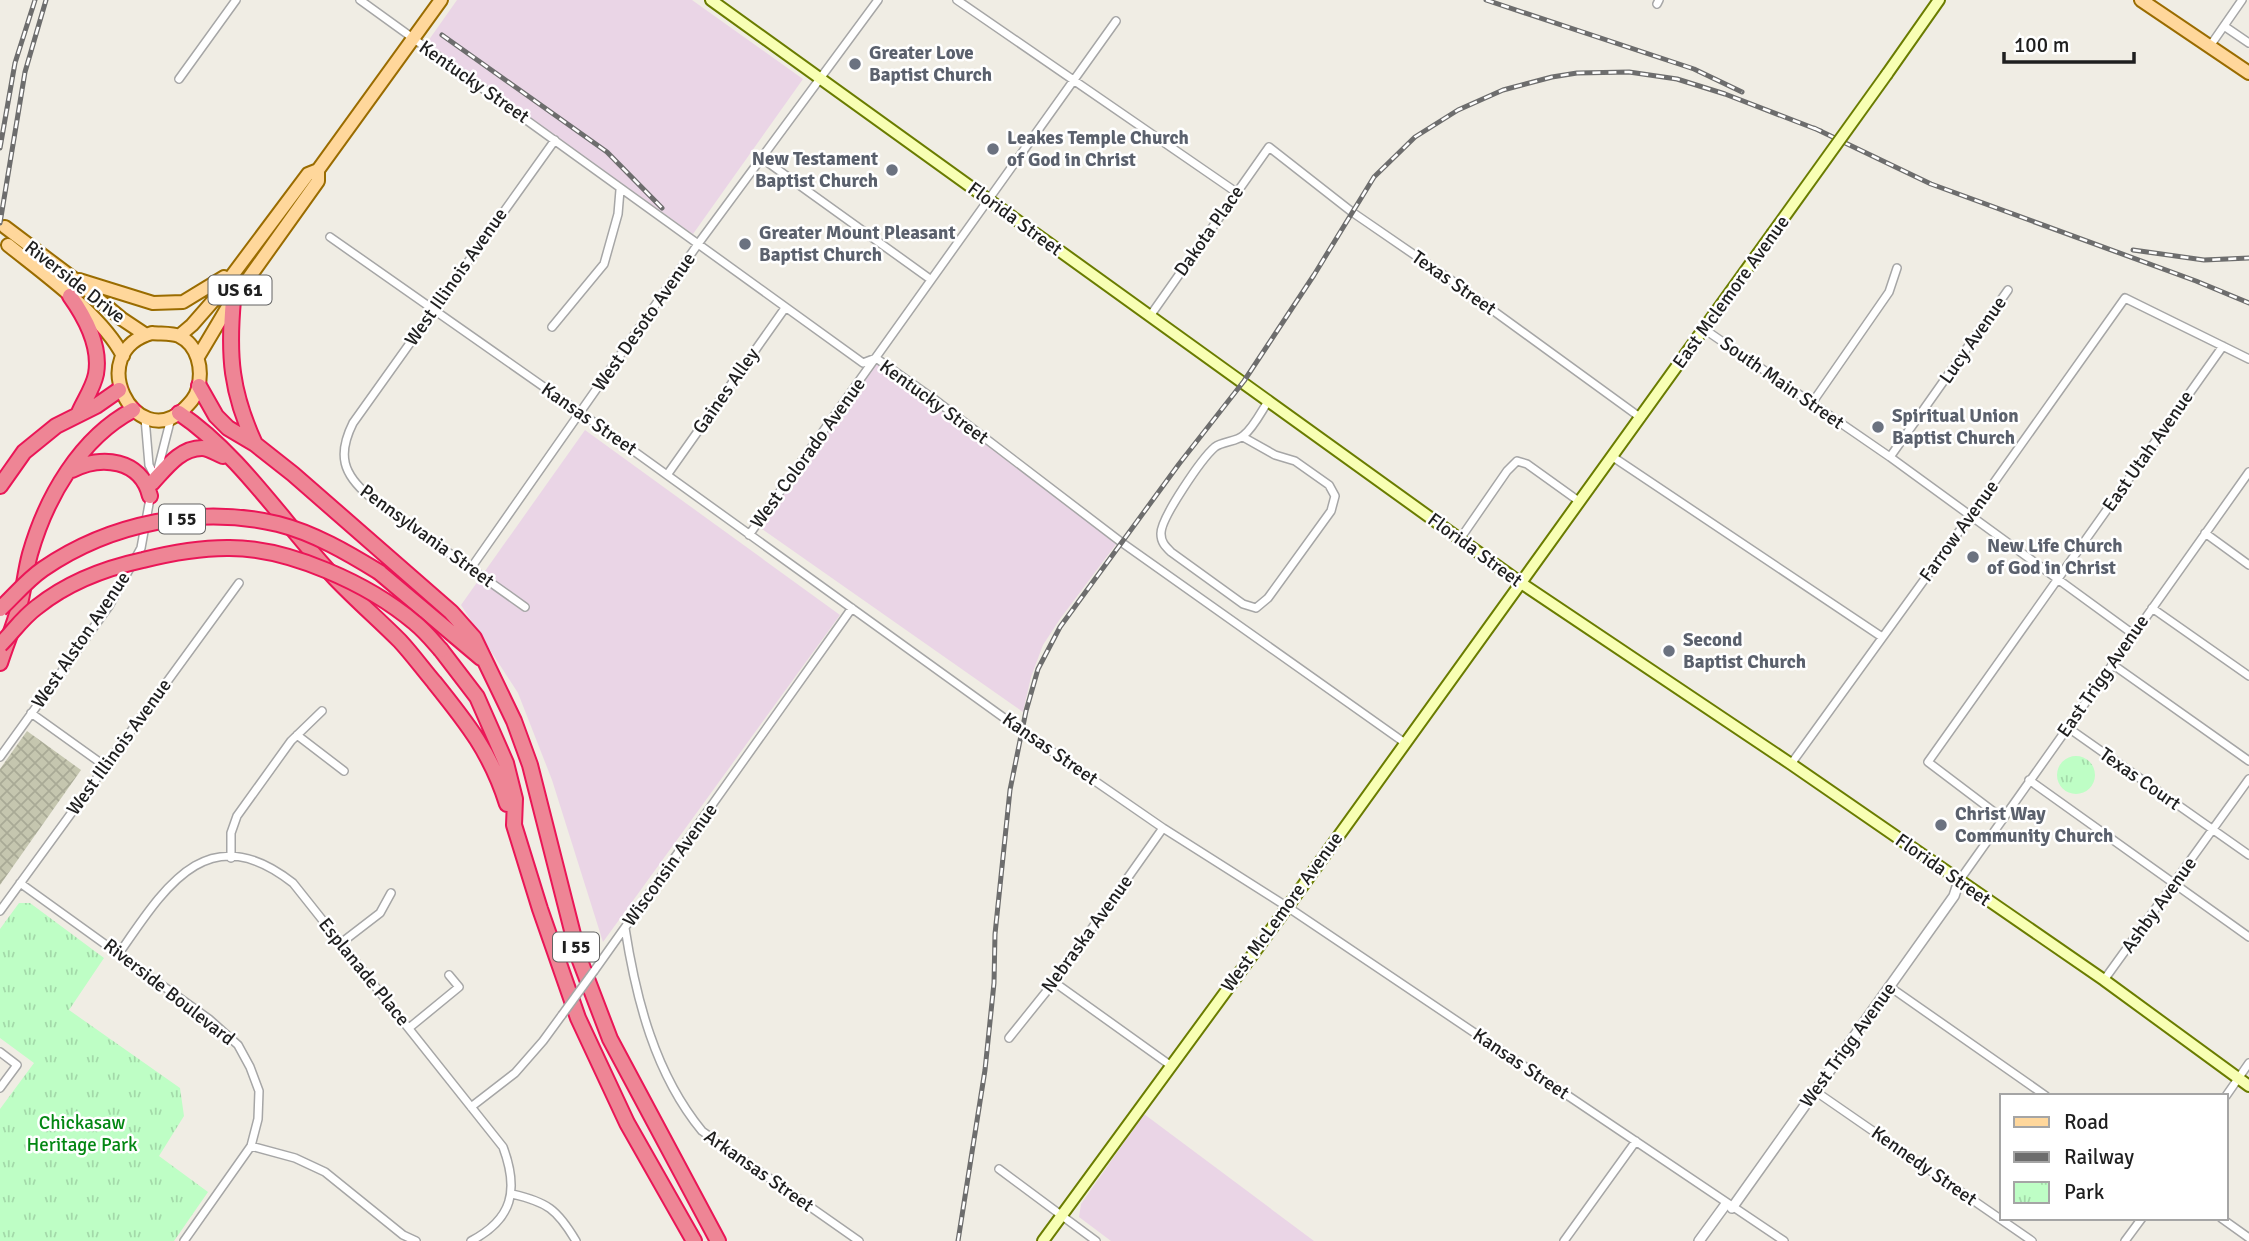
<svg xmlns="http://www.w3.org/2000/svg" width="2249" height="1241" viewBox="0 0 2249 1241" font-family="Signika,sans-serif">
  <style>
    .industrial { fill: #ead5e6 }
    .construction { fill: url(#construction-cross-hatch) }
    .park { fill: url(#park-tufts) }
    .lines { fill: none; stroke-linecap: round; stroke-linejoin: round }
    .minor-casing { stroke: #a6a6a6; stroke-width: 10 }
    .tertiary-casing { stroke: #a6a6a6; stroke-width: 12 }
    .secondary-casing { stroke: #6a7c00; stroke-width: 14 }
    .primary-casing { stroke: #9a6c00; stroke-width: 16 }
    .motorway-casing { stroke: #ea1657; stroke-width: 18 }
    .minor { stroke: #fff; stroke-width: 7 }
    .tertiary { stroke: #fff; stroke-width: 9 }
    .secondary { stroke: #f8ffb4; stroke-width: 10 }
    .primary { stroke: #ffd79b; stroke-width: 12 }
    .motorway { stroke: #ee8595; stroke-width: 14 }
    .rail-casing { stroke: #6d6d6d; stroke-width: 5 }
    .rail { stroke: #fff; stroke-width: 2.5; stroke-dasharray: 8; stroke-linecap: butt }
    .minor-bridge-casing { stroke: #a6a6a6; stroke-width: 10; stroke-linecap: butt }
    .secondary-bridge-casing { stroke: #6a7c00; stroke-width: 14; stroke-linecap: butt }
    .motorway-bridge-casing { stroke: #ea1657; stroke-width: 18; stroke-linecap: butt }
    .minor-bridge { stroke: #fff; stroke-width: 7 }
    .secondary-bridge { stroke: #f8ffb4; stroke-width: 10 }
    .motorway-bridge { stroke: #ee8595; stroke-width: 14 }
    .worship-dot { fill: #6b7280; stroke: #fff; stroke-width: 2.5 }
    .labels { text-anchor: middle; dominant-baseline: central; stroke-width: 5; stroke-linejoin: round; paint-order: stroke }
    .shield { fill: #fff; stroke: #626262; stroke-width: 2 }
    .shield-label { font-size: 18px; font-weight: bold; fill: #1f1f1f }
    .worship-label { font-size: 19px; font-weight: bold; fill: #5b616d; stroke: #fff; text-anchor: start }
    .street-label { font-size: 19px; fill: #1f1f1f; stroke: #fff }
    .park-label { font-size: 19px; fill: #028712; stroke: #fff }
  </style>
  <defs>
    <pattern id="construction-cross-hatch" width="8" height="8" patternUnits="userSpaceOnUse" patternTransform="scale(1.75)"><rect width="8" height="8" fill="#c5c6af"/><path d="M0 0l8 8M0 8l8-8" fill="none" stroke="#a9aa96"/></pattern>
    <pattern id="park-tufts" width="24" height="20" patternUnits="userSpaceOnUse" patternTransform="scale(1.75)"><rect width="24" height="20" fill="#befec5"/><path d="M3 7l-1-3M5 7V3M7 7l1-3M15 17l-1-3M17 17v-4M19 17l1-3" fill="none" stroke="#a3d9a9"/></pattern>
  </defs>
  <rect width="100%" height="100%" fill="#f0ede4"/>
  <path class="industrial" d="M457,0H692L803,79L693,234L426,44Z
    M877,363L1117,543L1060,619L1043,645L1031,677L1023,712L759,527Z
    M585,430L840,615L603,942L552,780L518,693L461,605Z
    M1144,1114L1314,1241H1111L1079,1217L1081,1204Z"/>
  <path class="construction" d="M27,731L81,770L0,885V769Z"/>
  <path class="park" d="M2057 775a19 19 0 1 1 38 0a19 19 0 1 1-38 0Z
    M19,903H30L104,958L69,1010L180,1088L184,1116L159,1156L208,1192L174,1241H0V1109L34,1063L0,1038V929Z"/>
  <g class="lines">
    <defs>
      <path id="minor" d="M360,0L863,363L876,358L934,399L1121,542L1405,743
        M957,0L1236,192
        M1657,4L1659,0
        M2224,26L2249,43
        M2210,46L2242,0
        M179,79L236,0
        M763,159L930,279
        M330,237L581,413L1018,728L1163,828L1286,906L1784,1241
        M1150,316L1269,147L1352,212L1451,280L1641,418
        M552,327L604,264L618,214L620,190
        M1704,329L1890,457L2133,634
        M1812,403L1889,292L1897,268
        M145,418L149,465L154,475
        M1243,437L1275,455L1295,461L1329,485L1335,496L1331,511L1268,598L1256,608L1243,604L1171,552C1165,546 1161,542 1161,534C1160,519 1202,458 1215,447C1223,441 1237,442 1244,435C1254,427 1262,410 1269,400
        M1613,457L1882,637
        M1890,457L2008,290
        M158,469L171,418
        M667,475L785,308
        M2205,533L2249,565
        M749,535L1116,21
        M1460,539L1507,471L1517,461L1527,464L1580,502
        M471,568L698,244L878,0
        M525,607L369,496C343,474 337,455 353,423L555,140
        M2152,608L2249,676
        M2112,664L2249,761
        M31,713L105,766
        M2067,727L2249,855
        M297,735L344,771
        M0,757L109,606L141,548L151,493
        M1791,764L1971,515L2125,298L2249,359
        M2029,780L2249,937
        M2002,818L1928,762L2223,346
        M231,858V833L237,816L291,741L322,711
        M1959,881L2249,472
        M20,883L209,1019L238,1045L250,1067L259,1091L258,1119L251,1146L184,1241
        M0,911L239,583
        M625,928C636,999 655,1074 702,1131L859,1241
        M341,943L380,913L391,893
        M120,952C165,887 208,816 293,883L503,1147C519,1190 513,1219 471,1241
        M594,971L852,608
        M2104,980L2249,779
        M1054,982L1170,1065
        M1890,987L2046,1096
        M409,1028L459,987L449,975
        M1009,1038L1054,982L1163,828
        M0,1052L17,1065L0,1088
        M1815,1091L2032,1241
        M2226,1096L2249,1063
        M471,1107L515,1073L543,1041L562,1015
        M251,1146L295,1158L325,1172L403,1235L416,1241
        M999,1169L1096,1241
        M512,1194C547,1202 557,1209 576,1241
        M2221,1218L2249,1238
        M1564,1241L1636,1141
        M2125,1241L2142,1218"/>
      <path id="tertiary" d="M1732,1208L1954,896L1959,881
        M1699,1241L1726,1204"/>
      <path id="secondary" d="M711,0L1521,583L1791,764L2104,980L2249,1086
        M1887,74L1939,0
        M1043,1241L1281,916L1772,234"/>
      <path id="primary" d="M2141,0L2249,73
        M5,227L74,279L122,319L146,335
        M8,245C44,274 102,315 123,356
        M79,280L153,303L183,302L224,277
        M152,333C160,334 172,333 179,336C198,345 203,369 198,388C196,397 190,403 183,410C135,453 83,352 152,333Z
        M179,336L192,325L213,301L308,174L318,170L441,0
        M198,357L226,310L318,181V170"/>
      <path id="motorway" d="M70,296C85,317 101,346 96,374C93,389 83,402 78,415
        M233,300C228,356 231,392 255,444
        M199,386L216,416L228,428L255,444L293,474L451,612L474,638L514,721L530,765L579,958L610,1039L718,1241
        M179,413C240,454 285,525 335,578C356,600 379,620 400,641C412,654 423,669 434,682C467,723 491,753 507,804
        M72,470C101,455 141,459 150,496
        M152,483C166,468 180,448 202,448C209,448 217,454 223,456
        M0,486L24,452L56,426L96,406L119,390
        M379,572L481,658
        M441,650L477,697L506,763L515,799L514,825L540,909L578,1018L627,1123L694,1241
        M0,663C6,644 14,626 19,607C24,590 25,572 30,554C46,498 80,438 133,410"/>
    </defs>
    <use href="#minor" class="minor-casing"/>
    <use href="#tertiary" class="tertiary-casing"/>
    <use href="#secondary" class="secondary-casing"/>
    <use href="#primary" class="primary-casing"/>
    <use href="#motorway" class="motorway-casing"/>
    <use href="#minor" class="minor"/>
    <use href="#tertiary" class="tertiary"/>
    <use href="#secondary" class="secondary"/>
    <use href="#primary" class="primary"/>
    <use href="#motorway" class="motorway"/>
    <defs>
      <path id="rail" d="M1486,0L1694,69L1742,92
        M442,35L607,152L662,208
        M1814,128L1931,184L2196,281L2249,303
        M0,148L15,63L35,0
        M0,223L25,72L46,0
        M2133,250L2204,260L2249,258
        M958,1241L985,1070L994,983L995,934L1010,790L1026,711L1038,669L1060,627L1179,464L1244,381L1314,275L1374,177L1415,137L1458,110L1503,90L1552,77L1577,73L1629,72L1677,79L1725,94L1821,131"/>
    </defs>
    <use href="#rail" class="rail-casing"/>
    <use href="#rail" class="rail"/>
    <defs>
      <path id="minor-bridge" d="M562,1015L594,971"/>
      <path id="secondary-bridge" d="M1772,234L1887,74"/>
      <path id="motorway-bridge" d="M0,609C14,596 27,580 43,569C110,523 198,505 278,524C314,533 348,553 379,572
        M0,645C12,633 23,617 37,607C67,583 106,568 143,560C171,553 198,548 227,548C288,547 369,584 415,623C425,631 433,641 441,650"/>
    </defs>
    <use href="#minor-bridge" class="minor-bridge-casing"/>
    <use href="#secondary-bridge" class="secondary-bridge-casing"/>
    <use href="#motorway-bridge" class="motorway-bridge-casing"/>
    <use href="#minor-bridge" class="minor-bridge"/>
    <use href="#secondary-bridge" class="secondary-bridge"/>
    <use href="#motorway-bridge" class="motorway-bridge"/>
  </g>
  <g class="worship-dot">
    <circle cx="855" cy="64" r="7"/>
    <circle cx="993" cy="149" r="7"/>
    <circle cx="892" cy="170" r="7"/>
    <circle cx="745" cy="244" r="7"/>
    <circle cx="1878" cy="427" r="7"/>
    <circle cx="1973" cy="557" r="7"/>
    <circle cx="1669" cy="651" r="7"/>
    <circle cx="1941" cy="825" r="7"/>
  </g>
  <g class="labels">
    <g class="shield">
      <rect x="208.5" y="275.5" width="63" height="29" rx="5"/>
      <rect x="159" y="504.5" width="46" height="29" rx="5"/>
      <rect x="553" y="932.5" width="46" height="29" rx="5"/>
    </g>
    <g class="shield-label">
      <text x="240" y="290">US 61</text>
      <text x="182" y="519">I 55</text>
      <text x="576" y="947">I 55</text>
    </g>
    <g class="worship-label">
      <text x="869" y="53">Greater Love<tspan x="869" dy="22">Baptist Church</tspan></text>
      <text x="1007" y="138">Leakes Temple Church<tspan x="1007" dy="22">of God in Christ</tspan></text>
      <text x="878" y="159" text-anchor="end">New Testament<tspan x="878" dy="22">Baptist Church</tspan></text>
      <text x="759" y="233">Greater Mount Pleasant<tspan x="759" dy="22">Baptist Church</tspan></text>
      <text x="1892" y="416">Spiritual Union<tspan x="1892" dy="22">Baptist Church</tspan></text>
      <text x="1987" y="546">New Life Church<tspan x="1987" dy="22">of God in Christ</tspan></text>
      <text x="1683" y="640">Second<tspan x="1683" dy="22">Baptist Church</tspan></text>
      <text x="1955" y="814">Christ Way<tspan x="1955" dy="22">Community Church</tspan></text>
    </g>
    <g class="street-label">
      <text transform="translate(474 82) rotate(35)">Kentucky Street</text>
      <text transform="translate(1015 219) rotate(36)">Florida Street</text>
      <text transform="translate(1209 231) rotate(-55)">Dakota Place</text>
      <text transform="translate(456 277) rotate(-55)">West Illinois Avenue</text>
      <text transform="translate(75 282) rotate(38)">Riverside Drive</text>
      <text transform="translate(1454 283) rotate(35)">Texas Street</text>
      <text transform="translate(1731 292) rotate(-54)">East Mclemore Avenue</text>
      <text transform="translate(644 322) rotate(-55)">West Desoto Avenue</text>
      <text transform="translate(1973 340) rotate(-55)">Lucy Avenue</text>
      <text transform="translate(1782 383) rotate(35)">South Main Street</text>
      <text transform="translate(726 391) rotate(-55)">Gaines Alley</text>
      <text transform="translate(934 402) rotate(36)">Kentucky Street</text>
      <text transform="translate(589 419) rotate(35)">Kansas Street</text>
      <text transform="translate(2148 451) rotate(-55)">East Utah Avenue</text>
      <text transform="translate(808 453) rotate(-54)">West Colorado Avenue</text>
      <text transform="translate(1959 531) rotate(-54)">Farrow Avenue</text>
      <text transform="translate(427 536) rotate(36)">Pennsylvania Street</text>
      <text transform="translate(1475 550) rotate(36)">Florida Street</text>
      <text transform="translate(81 640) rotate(-56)">West Alston Avenue</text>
      <text transform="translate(2103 676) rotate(-55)">East Trigg Avenue</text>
      <text transform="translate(119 747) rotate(-54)">West Illinois Avenue</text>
      <text transform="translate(1050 749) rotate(35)">Kansas Street</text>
      <text transform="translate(2140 779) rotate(35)">Texas Court</text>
      <text transform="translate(670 865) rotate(-54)">Wisconsin Avenue</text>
      <text transform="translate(1943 870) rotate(35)">Florida Street</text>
      <text transform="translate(2159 905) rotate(-54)">Ashby Avenue</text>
      <text transform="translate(1282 912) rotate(-54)">West McLemore Avenue</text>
      <text transform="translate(1087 934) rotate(-54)">Nebraska Avenue</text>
      <text transform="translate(364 972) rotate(51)">Esplanade Place</text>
      <text transform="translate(169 992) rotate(38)">Riverside Boulevard</text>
      <text transform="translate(1848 1045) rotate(-54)">West Trigg Avenue</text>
      <text transform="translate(1521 1064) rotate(34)">Kansas Street</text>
      <text transform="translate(1924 1166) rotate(35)">Kennedy Street</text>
      <text transform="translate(759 1171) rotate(35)">Arkansas Street</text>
    </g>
    <g class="park-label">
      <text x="82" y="1123">Chickasaw<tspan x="82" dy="22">Heritage Park</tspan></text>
    </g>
  </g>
  <rect x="2000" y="1094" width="228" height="126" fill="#ffffff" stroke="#a5a5a5" stroke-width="2"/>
  <rect x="2014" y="1117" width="35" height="10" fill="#ffd79b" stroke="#a5a5a5" stroke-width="2"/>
  <text x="2064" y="1129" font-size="21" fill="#1f1f1f">Road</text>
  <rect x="2014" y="1152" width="35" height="10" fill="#6d6d6d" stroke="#a5a5a5" stroke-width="2"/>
  <text x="2064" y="1164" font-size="21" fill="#1f1f1f">Railway</text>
  <rect x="2014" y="1182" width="35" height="21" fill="url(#park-tufts)" stroke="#a5a5a5" stroke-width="2"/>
  <text x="2064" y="1199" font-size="21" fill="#1f1f1f">Park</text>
  <path d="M2004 52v10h130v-10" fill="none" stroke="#1f1f1f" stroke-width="3.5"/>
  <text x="2014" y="52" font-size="21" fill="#1f1f1f" stroke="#ffffff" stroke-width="5" paint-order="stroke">100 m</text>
</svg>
